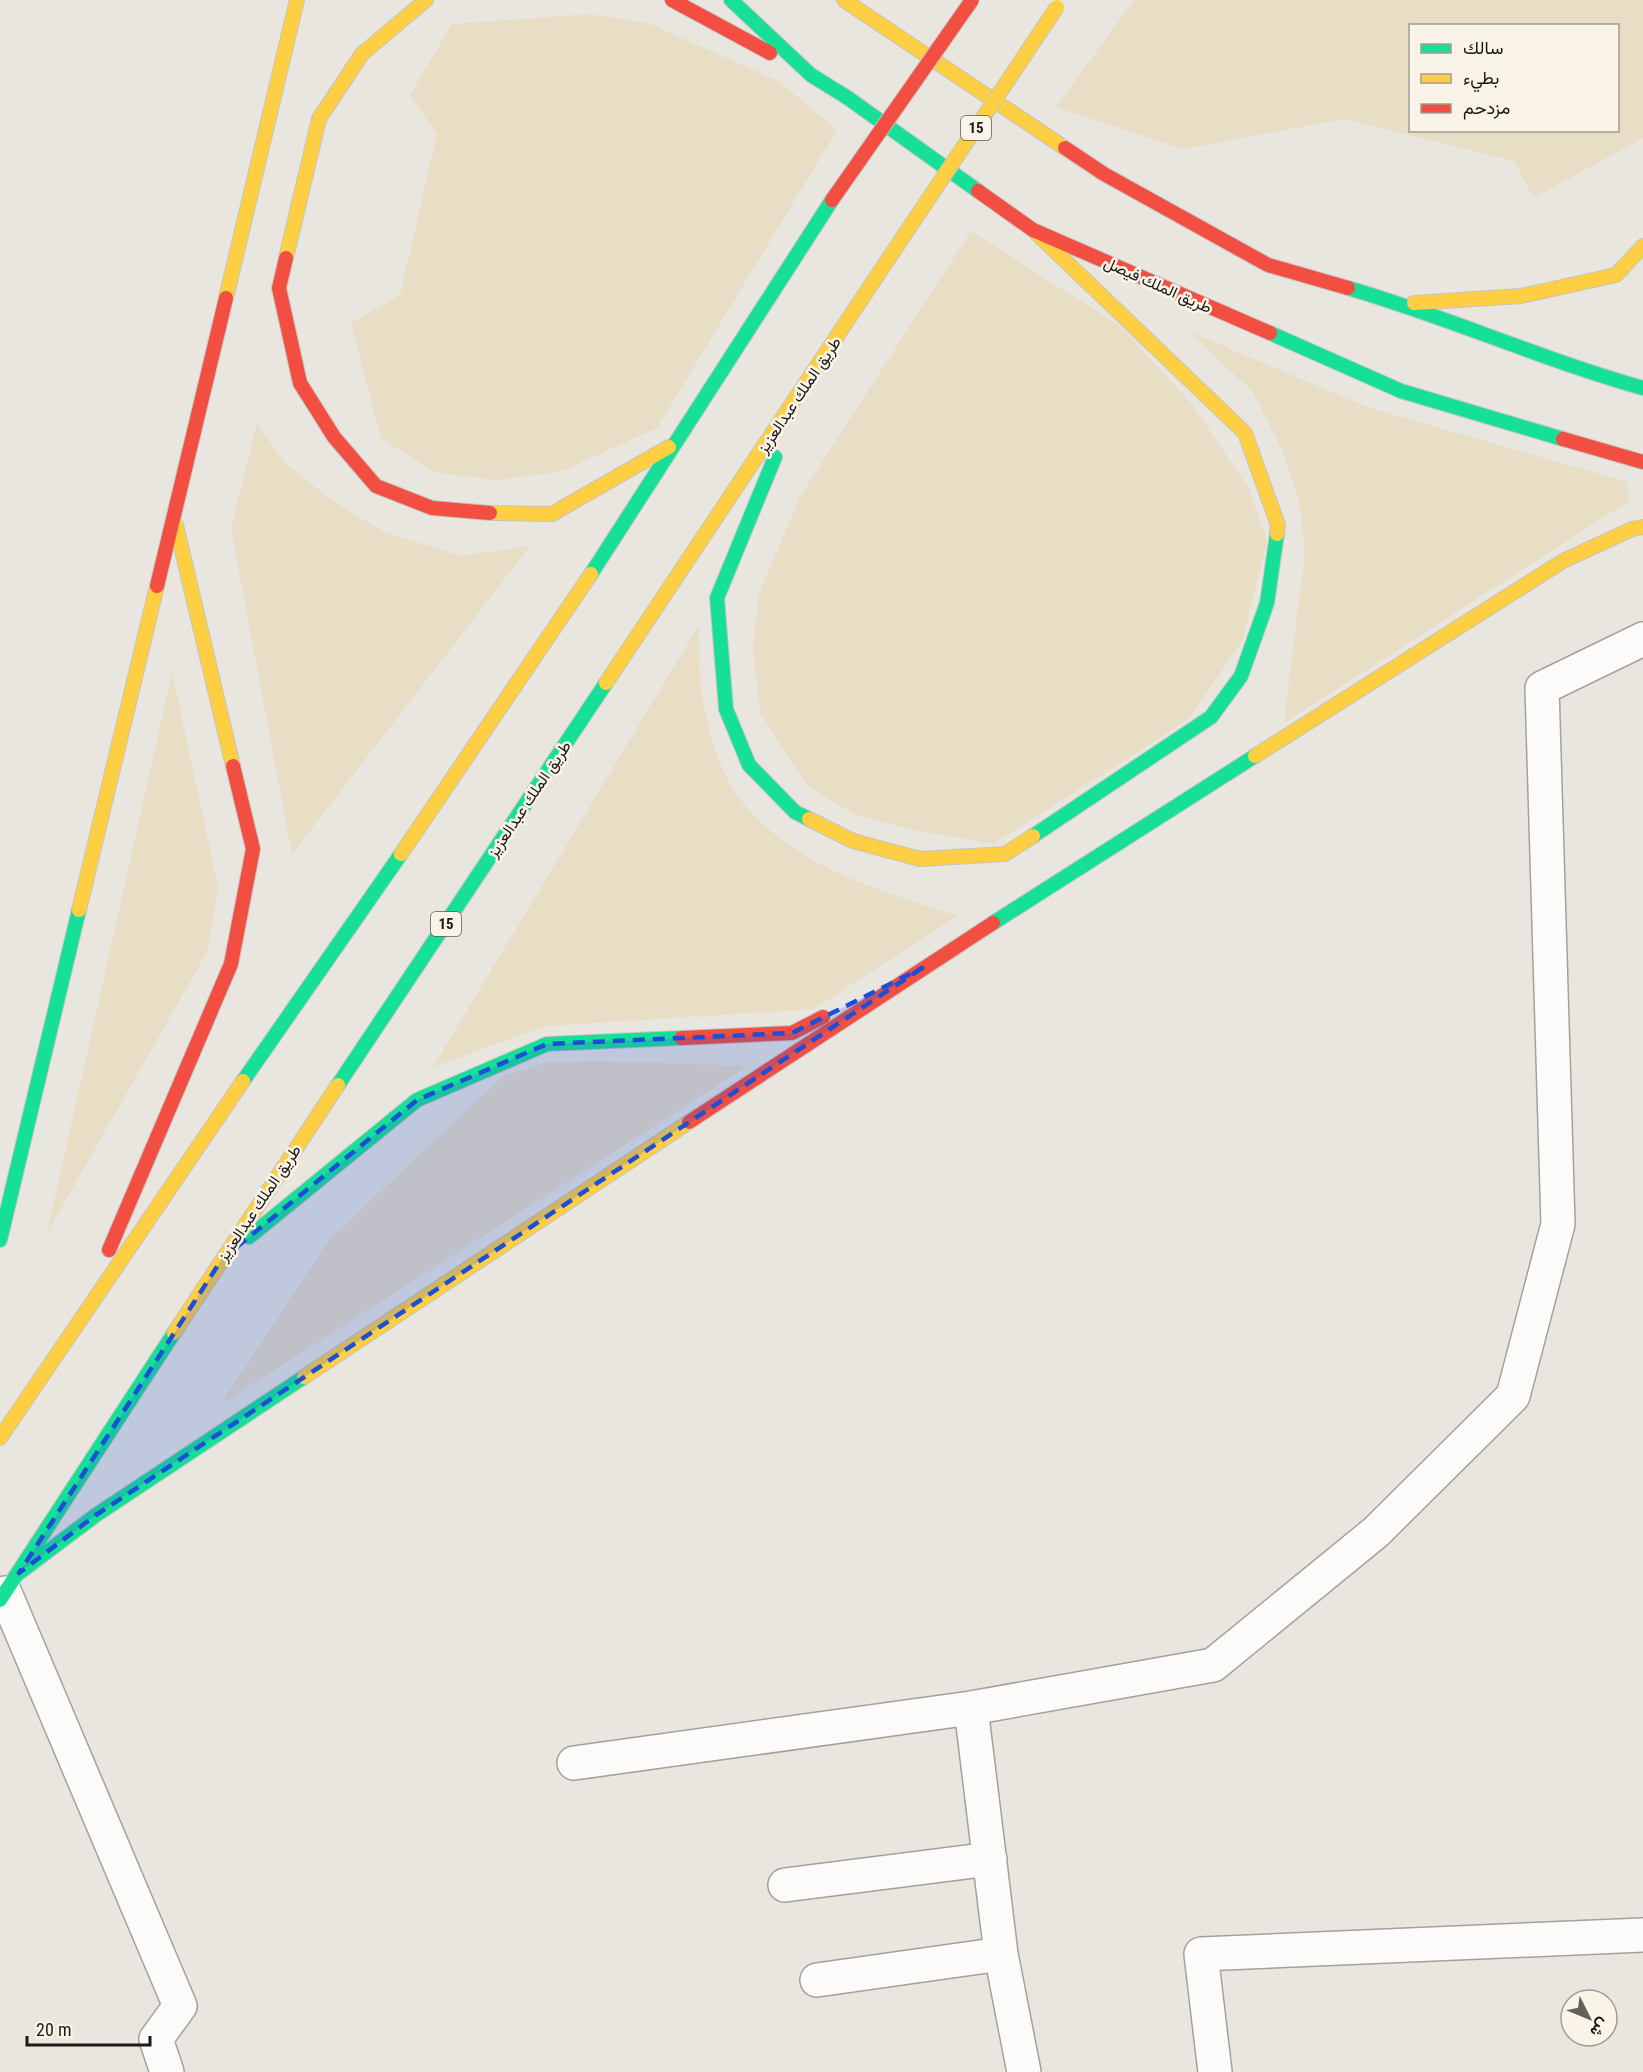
<svg xmlns="http://www.w3.org/2000/svg" width="1643" height="2072" viewBox="0 0 1643 2072" font-family="'Roboto Condensed',Vazirmatn,sans-serif">
  <style>
    .green { fill: #e8ddc5; fill-rule: evenodd }
    .lines { fill: none; stroke-linecap: round; stroke-linejoin: round }
    .street-casing { stroke: #a4a19c; stroke-width: 36 }
    .fast-casing { stroke: #c5c4c1; stroke-width: 16 }
    .slow-casing { stroke: #c5c4c1; stroke-width: 16 }
    .jam-casing { stroke: #c5c4c1; stroke-width: 16 }
    .street { stroke: #fcfbfa; stroke-width: 33 }
    .fast { stroke: #16e098; stroke-width: 14 }
    .slow { stroke: #ffcf43; stroke-width: 14 }
    .jam { stroke: #f24e42; stroke-width: 14 }
    .slow-bridge-casing { stroke: #c5c4c1; stroke-width: 16; stroke-linecap: butt }
    .jam-bridge-casing { stroke: #c5c4c1; stroke-width: 16; stroke-linecap: butt }
    .slow-bridge { stroke: #ffcf43; stroke-width: 14 }
    .jam-bridge { stroke: #f24e42; stroke-width: 14 }
    .marked { fill: #1d4ed8; fill-opacity: 0.2; stroke: #1d4ed8; stroke-width: 4.5; stroke-dasharray: 12 8; stroke-linejoin: round }
    .labels { text-anchor: middle; dominant-baseline: central; stroke-width: 5; stroke-linejoin: round; paint-order: stroke }
    .shield { fill: #faf4e8; stroke: #5e5b54; stroke-width: 1.5 }
    .shield-label { font-size: 15px; font-weight: bold; fill: #1b1915 }
    .street-label { font-size: 16px; fill: #1b1915; stroke: #faf4e8 }
  </style>
  <rect width="100%" height="100%" fill="#e9e6df"/>
  <path class="green" d="M1134,0H1643V138L1533,198L1514,161L1344,119L1183,149L1056,107ZM1410,26H1618V130H1410Z
    M588,14L648,23L778,81L837,130L657,428L562,471L499,480L436,473L381,438L351,323L400,295L437,134L410,95L452,24Z
    M971,231L1121,327L1192,404L1248,487L1267,542L1242,641L1188,720L993,844L904,828L853,814L808,786L760,713L753,647L759,593L801,495Z
    M1188,331L1367,407L1627,482L1629,501L1284,723L1305,551L1299,501L1282,450L1253,392Z
    M257,424L285,463L326,496L382,531L460,556L530,546L292,854L231,528Z
    M699,625C700,651 698,681 704,706C710,737 721,774 740,799C791,866 881,891 957,916L814,1009L546,1026L433,1067Z
    M172,673L218,886L207,952L47,1233Z
    M600,1061L748,1066L220,1405L329,1240L503,1076L548,1062Z"/>
  <g class="lines">
    <defs>
      <path id="street" d="M5,1593L180,2006L156,2039L167,2072
        M971,1708L1001,1954L1024,2072
        M574,1763L971,1708L1213,1665L1376,1532L1513,1396L1558,1224L1542,688L1643,639
        M785,1885L990,1859
        M817,1980L1001,1954
        M1215,2072L1201,1954L1643,1935"/>
      <path id="fast" d="M731,0L811,75L848,98L978,191
        M1348,288C1448,317 1543,360 1643,388
        M1270,333L1401,391L1563,439
        M775,457L717,598L726,709L749,765L795,812L809,819
        M591,574L832,200
        M1033,836L1211,717L1241,676L1267,603L1277,534
        M993,923L1255,756
        M243,1081L401,854
        M338,1085L606,683
        M249,1237L417,1100L547,1044L681,1038
        M0,1240L79,910
        M19,1573L96,1515L304,1377
        M0,1600L174,1333"/>
      <path id="slow" d="M844,0L1065,148
        M1033,230L1245,433L1278,525L1277,534
        M286,258L319,119L362,54L426,0
        M226,298L297,0
        M1414,303L1521,296L1616,275L1643,246
        M490,513L552,514L669,447
        M176,525L233,766
        M606,683L895,249
        M1255,756L1563,561L1632,529L1643,527
        M809,819L853,841L920,859L1005,854L1033,836
        M401,854L591,574
        M79,910L157,586
        M174,1333L338,1085
        M304,1377L689,1122
        M0,1438L243,1081"/>
      <path id="jam" d="M672,0L770,53
        M1065,148L1104,174L1268,265L1348,288
        M978,191L1033,230L1270,333
        M286,258L279,288L300,383L334,437L376,486L432,508L490,513
        M1563,439L1643,462
        M157,586L226,298
        M681,1038L792,1033L823,1017
        M689,1122L993,923
        M109,1250L231,964L253,849L233,766"/>
    </defs>
    <use href="#street" class="street-casing"/>
    <use href="#fast" class="fast-casing"/>
    <use href="#slow" class="slow-casing"/>
    <use href="#jam" class="jam-casing"/>
    <use href="#street" class="street"/>
    <use href="#fast" class="fast"/>
    <use href="#slow" class="slow"/>
    <use href="#jam" class="jam"/>
    <defs>
      <path id="slow-bridge" d="M895,249L1057,7"/>
      <path id="jam-bridge" d="M832,200L972,0"/>
    </defs>
    <use href="#slow-bridge" class="slow-bridge-casing"/>
    <use href="#jam-bridge" class="jam-bridge-casing"/>
    <use href="#slow-bridge" class="slow-bridge"/>
    <use href="#jam-bridge" class="jam-bridge"/>
  </g>
  <path class="marked" d="M922,968L96,1515L19,1573L222,1259L417,1100L547,1044L792,1033Z"/>
  <g class="labels">
    <g class="shield">
      <rect x="961" y="116" width="30" height="24" rx="4.5"/>
      <rect x="431" y="912" width="30" height="24" rx="4.5"/>
    </g>
    <g class="shield-label">
      <text x="976" y="128">15</text>
      <text x="446" y="924">15</text>
    </g>
    <g class="street-label">
      <text transform="translate(1158 285) rotate(24)">طريق الملك فيصل</text>
      <text transform="translate(799 395) rotate(-56)">طريق الملك عبدالعزيز</text>
      <text transform="translate(529 799) rotate(-56)">طريق الملك عبدالعزيز</text>
      <text transform="translate(259 1203) rotate(-56)">طريق الملك عبدالعزيز</text>
    </g>
  </g>
  <rect x="1409" y="24" width="210" height="108" fill="#faf4e8" stroke="#a19c94" stroke-width="1.5"/>
  <rect x="1421" y="44" width="30" height="9" fill="#16e098" stroke="#a19c94" stroke-width="1.5"/>
  <text x="1463" y="54" font-size="18" fill="#1b1915">سالك</text>
  <rect x="1421" y="74" width="30" height="9" fill="#ffcf43" stroke="#a19c94" stroke-width="1.5"/>
  <text x="1463" y="84" font-size="18" fill="#1b1915">بطيء</text>
  <rect x="1421" y="104" width="30" height="9" fill="#f24e42" stroke="#a19c94" stroke-width="1.5"/>
  <text x="1463" y="114" font-size="18" fill="#1b1915">مزدحم</text>
  <g transform="translate(1589 2018) rotate(133)"><circle r="28" fill="#faf4e8" stroke="#a19c94" stroke-width="1.5"/>
  <path d="M0-4.5L10 22L0 15L-10 22Z" fill="#63615c"/>
  <text y="-9" font-size="16" font-weight="bold" text-anchor="middle" fill="#1b1915">ش</text>
  </g>
  <path d="M27 2036v9h123v-9" fill="none" stroke="#1b1915" stroke-width="3"/>
  <text x="36" y="2036" font-size="18" fill="#1b1915" stroke="#faf4e8" stroke-width="4.5" paint-order="stroke">20 m</text>
</svg>
